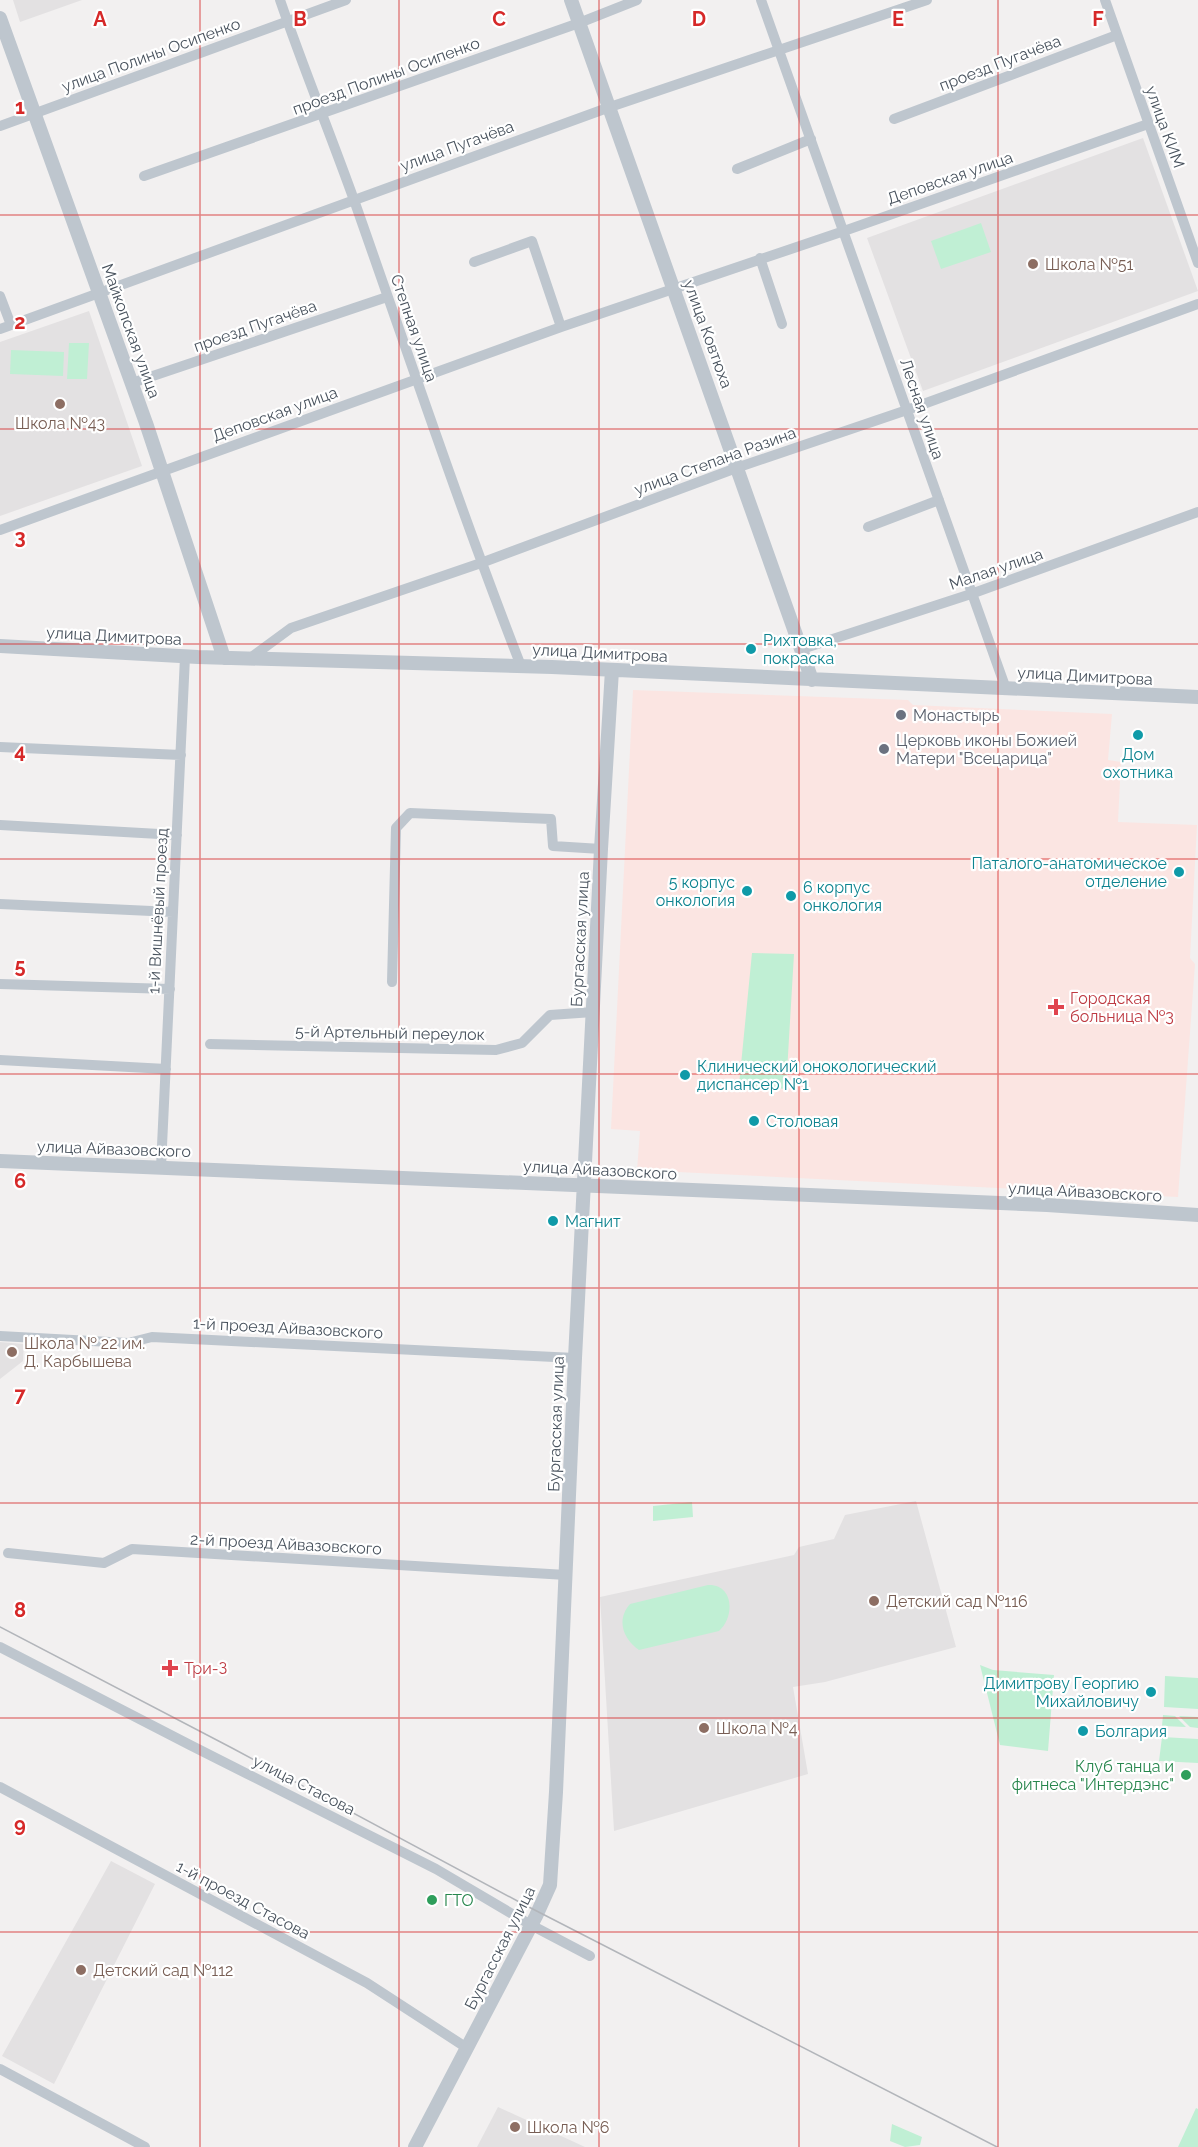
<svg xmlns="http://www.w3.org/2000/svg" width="1198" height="2147" viewBox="0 0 1198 2147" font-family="Raleway,sans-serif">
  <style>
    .education { fill: #e3e1e2 }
    .medical { fill: #fbe5e2 }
    .green { fill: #c0efd4 }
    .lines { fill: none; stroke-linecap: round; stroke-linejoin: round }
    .minor { stroke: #bec6ce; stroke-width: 10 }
    .tertiary { stroke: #bec6ce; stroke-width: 14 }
    .tram { stroke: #b2b5ba; stroke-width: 1.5 }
    .grid { fill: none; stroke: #d62828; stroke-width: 1.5; stroke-opacity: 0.55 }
    .education-dot { fill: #8d6e63; stroke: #fff; stroke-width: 2 }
    .culture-dot { fill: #0f9aa8; stroke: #fff; stroke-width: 2 }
    .worship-dot { fill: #6b7280; stroke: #fff; stroke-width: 2 }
    .health-dot { fill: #e0444e; stroke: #fff; stroke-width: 2 }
    .leisure-dot { fill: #2e9e5b; stroke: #fff; stroke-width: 2 }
    .labels { text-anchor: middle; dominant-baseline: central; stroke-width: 4.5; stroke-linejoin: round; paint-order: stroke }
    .street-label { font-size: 16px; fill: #48525d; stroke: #fff }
    .education-label { font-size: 16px; fill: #785e54; stroke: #fff; text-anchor: start }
    .culture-label { font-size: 16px; fill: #0d838f; stroke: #fff; text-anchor: start }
    .worship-label { font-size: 16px; fill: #5b616d; stroke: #fff; text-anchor: start }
    .health-label { font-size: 16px; fill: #be3a42; stroke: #fff; text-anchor: start }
    .leisure-label { font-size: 16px; fill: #27864d; stroke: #fff; text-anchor: end }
    .grid-label { font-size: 20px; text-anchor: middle; font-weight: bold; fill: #d62828; stroke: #fff; stroke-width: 4.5; stroke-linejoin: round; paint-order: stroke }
  </style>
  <rect width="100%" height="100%" fill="#f2f0f0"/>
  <path class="education" d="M13,0H82L20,22Z
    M1143,138L1198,291L923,391L867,238Z
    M89,311L142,466L0,516V342Z
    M0,1342L24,1344L23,1361L0,1379Z
    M916,1501L956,1647L825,1682L793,1687L808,1774L614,1831L600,1597L794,1555L799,1547L834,1539L845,1515Z
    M111,1861L155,1884L54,2084L2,2056Z
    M498,2107L585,2147H477Z"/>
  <path class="medical" d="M633,690L908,700L913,705L1112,714L1108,760L1121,762L1118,822L1197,825L1190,958L1195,964L1178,1197L637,1170L640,1131L611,1129Z"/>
  <path class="green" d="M981,223L991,252L941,269L931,241Z
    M69,343H89L87,379H67Z
    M11,350L64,352L63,376L10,374Z
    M752,953L794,954L786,1089L739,1085Z
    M692,1502L693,1517L653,1521V1506Z
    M708,1585C734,1584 735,1617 719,1631L639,1650C623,1639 616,1620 630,1604Z
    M980,1665L993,1670L1054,1675L1048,1751L1000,1745Z
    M1165,1676L1198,1678V1709L1164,1707Z
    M1163,1715L1175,1716L1186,1727L1162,1726Z
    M1179,1716L1198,1717V1728L1190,1727Z
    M1162,1737L1198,1739V1763L1159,1761Z
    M1196,2108L1198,2109V2147H1178Z
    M892,2124L922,2137L920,2145L905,2147L890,2141Z"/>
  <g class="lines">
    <path class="minor" d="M280,0C303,67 330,133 354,200C409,356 461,512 521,666
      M761,0L1006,689
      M1105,0L1198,263
      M894,119L1117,35
      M0,126L346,0
      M737,169L811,139
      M144,176L579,23L637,0
      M760,258L782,324
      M474,262L532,241L561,327
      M0,296L11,325
      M0,329L610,107L927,0
      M132,383L387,297
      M868,527L939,500
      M0,530L561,327L844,231L1148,124
      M802,649L971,594L1198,512
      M249,659L291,628L481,563L739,467L907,410L1198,304
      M0,747L181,755
      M0,825L177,835
      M0,904L173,912
      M392,982L396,828L410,813L551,819L553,846L601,849
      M0,984L170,989
      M210,1044L496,1050L522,1043L550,1015L593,1012
      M0,1060L166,1069
      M161,1167L185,657
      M0,1336L128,1343L152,1337L575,1358
      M8,1553L104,1563L132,1549L566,1575
      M0,1647L190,1745L436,1869L531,1925L590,1956
      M0,1787L367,1983L467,2048
      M0,2069L145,2147"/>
    <path class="tertiary" d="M571,0L812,680
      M0,18L146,423L224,658
      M0,646L198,657L552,667L1198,697
      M0,1161L1047,1205L1198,1215
      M415,2147L536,1916L550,1885L556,1792L575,1358L601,849L612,670"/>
    <path class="tram" d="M0,1627L232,1748L523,1904L997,2147"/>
  </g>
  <path class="grid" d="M200,0V2147M399,0V2147M599,0V2147M799,0V2147M998,0V2147M0,215H1198M0,429H1198M0,644H1198M0,859H1198M0,1074H1198M0,1288H1198M0,1503H1198M0,1718H1198M0,1932H1198"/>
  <g class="education-dot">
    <circle cx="1033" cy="264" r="6"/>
    <circle cx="60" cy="404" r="6"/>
    <circle cx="12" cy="1352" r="6"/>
    <circle cx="874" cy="1601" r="6"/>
    <circle cx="704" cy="1728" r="6"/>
    <circle cx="81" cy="1970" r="6"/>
    <circle cx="515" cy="2127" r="6"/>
  </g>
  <g class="culture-dot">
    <circle cx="751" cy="649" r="6"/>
    <circle cx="1138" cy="735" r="6"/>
    <circle cx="1179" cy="872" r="6"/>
    <circle cx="747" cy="891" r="6"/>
    <circle cx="791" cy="896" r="6"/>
    <circle cx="685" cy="1075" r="6"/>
    <circle cx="754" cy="1121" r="6"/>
    <circle cx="553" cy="1221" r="6"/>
    <circle cx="1151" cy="1692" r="6"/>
    <circle cx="1083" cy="1731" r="6"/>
  </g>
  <g class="worship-dot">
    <circle cx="901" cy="715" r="6"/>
    <circle cx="884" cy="749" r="6"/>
  </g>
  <g class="health-dot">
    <path d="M1053 998h6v6h6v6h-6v6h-6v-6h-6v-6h6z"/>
    <path d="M167 1659h6v6h6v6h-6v6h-6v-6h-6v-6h6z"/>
  </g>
  <g class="leisure-dot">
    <circle cx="1186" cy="1775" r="6"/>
    <circle cx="432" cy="1900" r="6"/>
  </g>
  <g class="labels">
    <g class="street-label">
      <text transform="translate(151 55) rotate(-20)">улица Полины Осипенко</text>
      <text transform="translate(1000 63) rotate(-21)">проезд Пугачёва</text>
      <text transform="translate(386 76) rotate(-20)">проезд Полины Осипенко</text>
      <text transform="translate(1165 127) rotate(70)">улица КИМ</text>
      <text transform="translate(457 146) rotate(-20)">улица Пугачёва</text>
      <text transform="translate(950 178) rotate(-19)">Деповская улица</text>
      <text transform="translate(255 326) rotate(-19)">проезд Пугачёва</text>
      <text transform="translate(414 328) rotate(71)">Степная улица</text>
      <text transform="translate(131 331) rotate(70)">Майкопская улица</text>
      <text transform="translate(708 334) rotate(70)">улица Ковтюха</text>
      <text transform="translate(922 409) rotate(71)">Лесная улица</text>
      <text transform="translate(275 414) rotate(-20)">Деповская улица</text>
      <text transform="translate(715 461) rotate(-20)">улица Степана Разина</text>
      <text transform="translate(996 569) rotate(-19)">Малая улица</text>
      <text transform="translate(114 636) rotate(3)">улица Димитрова</text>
      <text transform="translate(600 653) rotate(3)">улица Димитрова</text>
      <text transform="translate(1085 676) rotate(3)">улица Димитрова</text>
      <text transform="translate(158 911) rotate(-87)">1-й Вишнёвый проезд</text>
      <text transform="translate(580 939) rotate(-87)">Бургасская улица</text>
      <text transform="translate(390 1033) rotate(1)">5-й Артельный переулок</text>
      <text transform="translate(114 1149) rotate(2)">улица Айвазовского</text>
      <text transform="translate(600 1170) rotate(3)">улица Айвазовского</text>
      <text transform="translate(1085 1192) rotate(3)">улица Айвазовского</text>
      <text transform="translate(288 1328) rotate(3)">1-й проезд Айвазовского</text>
      <text transform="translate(556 1424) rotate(-88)">Бургасская улица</text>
      <text transform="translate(286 1544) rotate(3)">2-й проезд Айвазовского</text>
      <text transform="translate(304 1785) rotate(27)">улица Стасова</text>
      <text transform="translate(243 1900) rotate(28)">1-й проезд Стасова</text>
      <text transform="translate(500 1948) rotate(-63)">Бургасская улица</text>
    </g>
    <g class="education-label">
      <text x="1045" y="264">Школа №51</text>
      <text x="60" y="423" text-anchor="middle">Школа №43</text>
      <text x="24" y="1343">Школа № 22 им.<tspan x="24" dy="18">Д. Карбышева</tspan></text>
      <text x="886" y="1601">Детский сад №116</text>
      <text x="716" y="1728">Школа №4</text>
      <text x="93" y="1970">Детский сад №112</text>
      <text x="527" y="2127">Школа №6</text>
    </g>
    <g class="culture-label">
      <text x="763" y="640">Рихтовка,<tspan x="763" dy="18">покраска</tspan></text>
      <text x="1138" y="754" text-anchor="middle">Дом<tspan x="1138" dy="18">охотника</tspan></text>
      <text x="1167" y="863" text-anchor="end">Паталого-анатомическое<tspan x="1167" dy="18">отделение</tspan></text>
      <text x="735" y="882" text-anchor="end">5 корпус<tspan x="735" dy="18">онкология</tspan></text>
      <text x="803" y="887">6 корпус<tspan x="803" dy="18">онкология</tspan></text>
      <text x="697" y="1066">Клинический онокологический<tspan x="697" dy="18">диспансер №1</tspan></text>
      <text x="766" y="1121">Столовая</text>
      <text x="565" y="1221">Магнит</text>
      <text x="1139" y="1683" text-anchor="end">Димитрову Георгию<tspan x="1139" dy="18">Михайловичу</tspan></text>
      <text x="1095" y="1731">Болгария</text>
    </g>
    <g class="worship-label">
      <text x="913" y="715">Монастырь</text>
      <text x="896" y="740">Церковь иконы Божией<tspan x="896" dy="18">Матери "Всецарица"</tspan></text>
    </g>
    <g class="health-label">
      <text x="1070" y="998">Городская<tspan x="1070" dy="18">больница №3</tspan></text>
      <text x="184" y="1668">Три-З</text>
    </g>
    <g class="leisure-label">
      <text x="1174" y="1766">Клуб танца и<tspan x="1174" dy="18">фитнеса "Интердэнс"</tspan></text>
      <text x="444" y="1900" text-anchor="start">ГТО</text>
    </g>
  </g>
  <g class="grid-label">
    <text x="100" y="26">A</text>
    <text x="300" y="26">B</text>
    <text x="499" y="26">C</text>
    <text x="699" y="26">D</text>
    <text x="898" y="26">E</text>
    <text x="1098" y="26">F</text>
    <text x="20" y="114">1</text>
    <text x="20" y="329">2</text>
    <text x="20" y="544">3</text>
    <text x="20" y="758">4</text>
    <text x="20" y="973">5</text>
    <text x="20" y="1188">6</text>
    <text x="20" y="1402">7</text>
    <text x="20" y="1617">8</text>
    <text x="20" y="1832">9</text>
  </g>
</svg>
